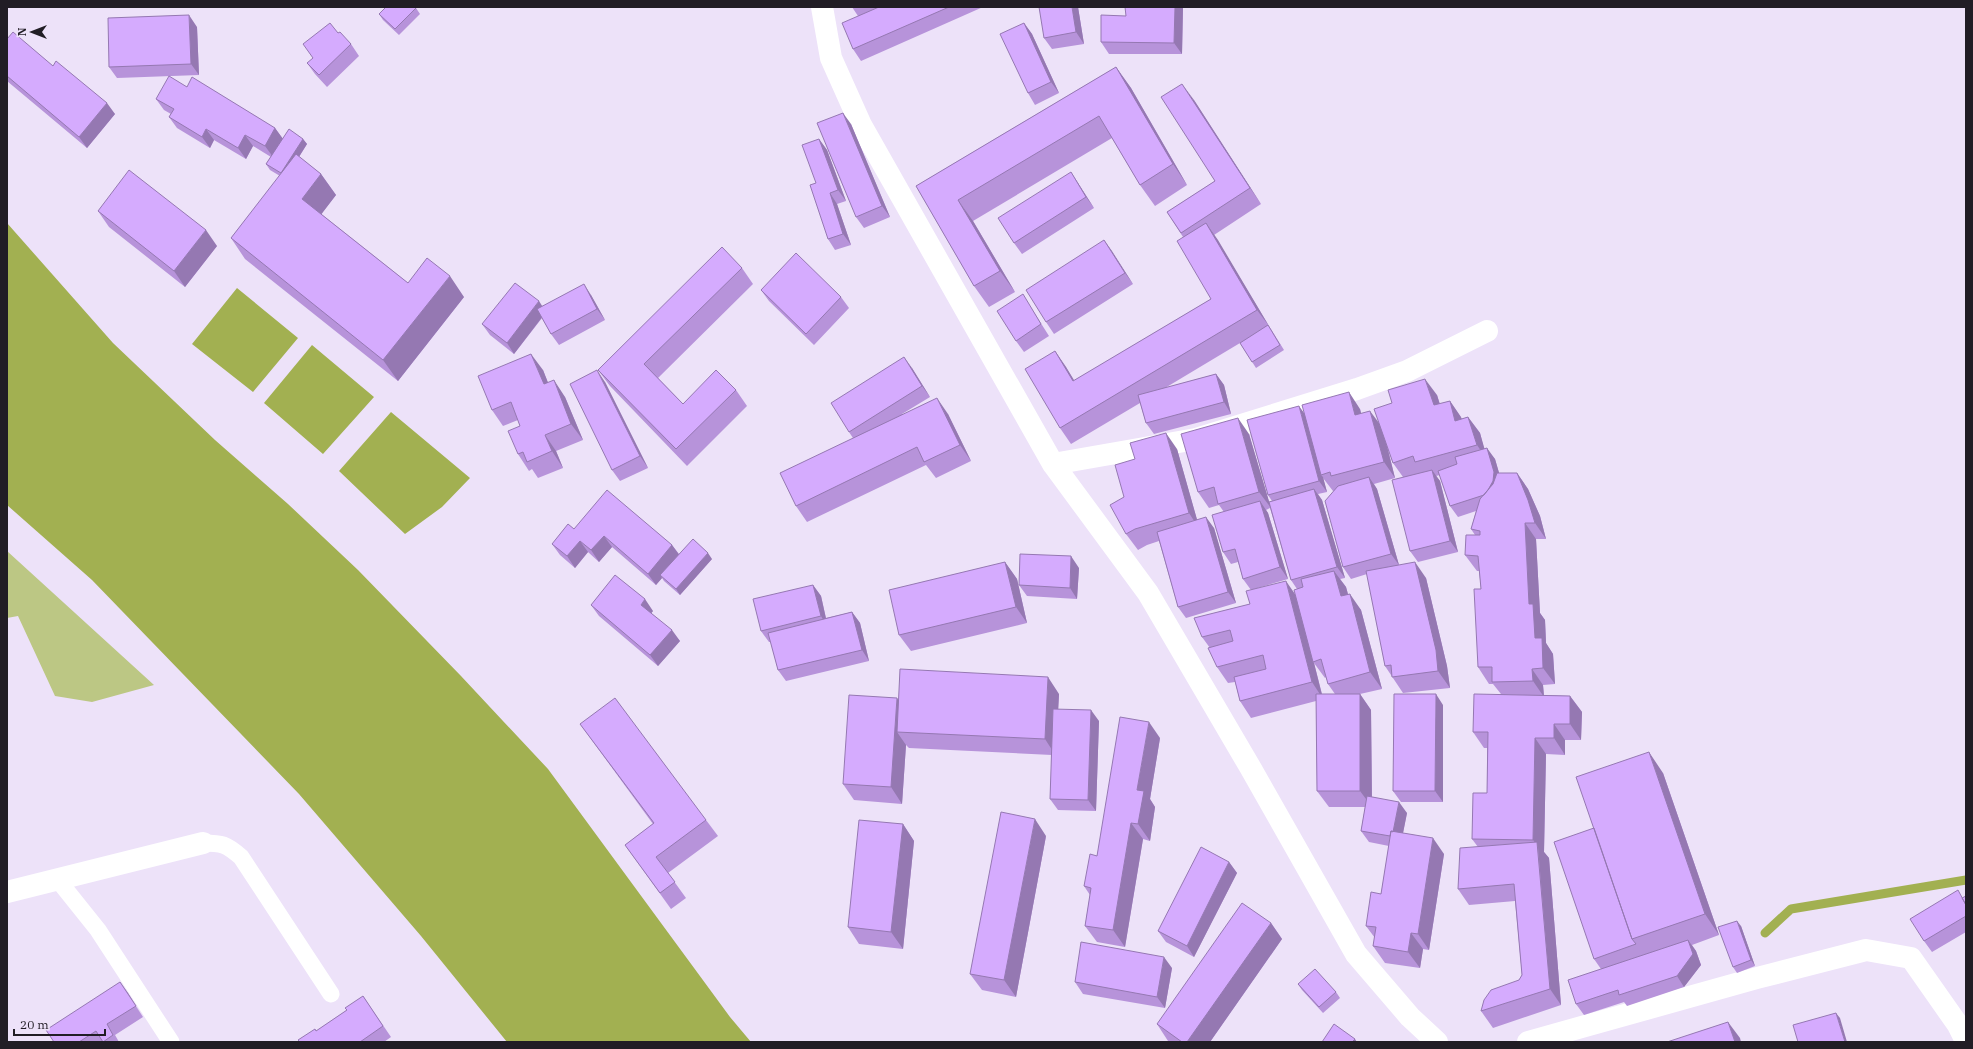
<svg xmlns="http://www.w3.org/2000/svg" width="1973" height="1049" viewBox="0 0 1973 1049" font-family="'IBM Plex Serif',serif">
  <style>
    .green { fill: #bcc784 }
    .water { fill: #a2b051 }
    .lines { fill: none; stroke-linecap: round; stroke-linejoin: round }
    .stream { stroke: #a2b051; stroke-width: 9 }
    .lane { stroke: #fff; stroke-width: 17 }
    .street { stroke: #fff; stroke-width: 22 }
    .wall { fill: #b793da; fill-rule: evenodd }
    .shaded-wall { fill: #9578b2 }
    .building { fill: #d5abfe; stroke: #9578b2 }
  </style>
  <rect width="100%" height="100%" fill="#ede2f9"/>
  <path class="green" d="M7,551L154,685L92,702L55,696L18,616L7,618Z"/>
  <path class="water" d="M7,223L113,343L215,440L288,504L358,570L461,676L548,769L730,1017L751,1042H507L421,936L299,794L92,580L7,505Z
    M237,288L298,338L253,392L192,344Z
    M312,345L374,397L323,454L264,403Z
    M391,412L470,478L442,507L405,534L339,471Z"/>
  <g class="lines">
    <path class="stream" d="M1765,933L1791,909L1966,880"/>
    <path class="lane" d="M203,843C222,843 226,844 241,857L331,994
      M58,880L98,930L171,1042"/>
    <path class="street" d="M822,7L831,58L861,125L1053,464L1148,593L1250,767L1356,954L1410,1017L1437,1042
      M1053,464L1196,439L1357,389L1407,371L1487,331
      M7,892L203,843
      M1528,1042L1757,978L1866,950L1911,958L1958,1025L1966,1041"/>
  </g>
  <path class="wall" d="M852,7H983L861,61L853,49L858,16Z
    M1078,7L1084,44L1052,49L1044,38Z
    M1183,7L1182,54H1109L1101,42L1126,16Z
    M416,8L420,14L399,35L383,20L379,14Z
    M1024,23L1032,34L1059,93L1035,105L1028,93Z
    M197,27L199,75L117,78L109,67Z
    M7,39L53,66L115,114L87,148L7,81Z
    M351,44L359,56L327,87L315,74L307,63Z
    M1116,67L1131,88L1187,185L1155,206L1140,185L1112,138L973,221L1015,292L989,307L974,286L916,186Z
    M187,87L275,128L283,139H303L307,144L299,157L321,174L336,195L321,214L408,283L464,297L398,381L245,259L231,238L280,176L270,170L266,164L271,157L253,146L246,159L214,140L210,148L177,128L169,117L171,114L164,110L156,99Z
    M1194,100L1261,204L1214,235L1269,326L1284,350L1256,368L1240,343L1165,388L1216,374L1224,385L1231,414L1154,434L1146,423L1140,403L1071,444L1060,428L1055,351L1066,367L1074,381L1211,299L1183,237L1167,212L1215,181Z
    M851,124L890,217L864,228L856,217Z
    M819,139L827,150L846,201L837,204L851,245L835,250L828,239Z
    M1071,172L1078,183L1094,208L1022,254L1014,243Z
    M98,211L217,246L185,287L109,227Z
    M1104,240L1133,284L1054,334L1046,322Z
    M742,268L753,284L658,378L683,404L736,390L747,406L687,466L610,386L598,370Z
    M761,290L841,297L849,308L814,345L769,301Z
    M591,295L605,320L559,345L551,334L542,318L514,354L490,335L482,324L542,306Z
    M1030,306L1049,336L1024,352L1016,341Z
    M912,368L930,397L902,414H948L971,461L936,478L926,465L807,522L796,506L853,438L849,432Z
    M543,370L548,383L565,397L583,440L556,451L563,468L538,478L532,469L529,471L518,454L520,426L518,420L503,426L492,410Z
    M605,382L648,468L620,481L612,470Z
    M1437,395L1440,404L1450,401L1462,419L1468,417L1480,433L1484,449L1495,459L1499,473H1517L1528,489L1540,516L1546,539H1536L1540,613L1545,620L1546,643L1553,654L1555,684L1543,685L1544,695L1570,696L1582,712L1581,740H1565V755L1546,754L1544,852L1549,858L1561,1005L1493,1028L1481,1011L1519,980L1522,975L1515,901L1469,905L1458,889L1478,847L1472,839L1487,793V748H1484L1473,732L1501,694L1493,684H1489L1478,667L1481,589L1479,571H1477L1465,555L1475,535L1471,529L1476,511L1458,517L1450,506L1440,475L1436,476L1440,481L1458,552L1418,562L1410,551L1403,477L1393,463L1386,441L1395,478L1374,484L1377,489L1399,565L1426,578L1447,666L1450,688L1403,693L1385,666L1367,574L1351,579L1343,567L1334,491H1333L1323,478L1327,492L1318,494L1322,500L1345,578L1340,579L1346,587L1348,594L1361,610L1382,689L1360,694L1371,710L1372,797L1407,813L1403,833L1444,854L1429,950L1423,949L1420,968L1385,963L1373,946L1375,938L1366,926L1381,894L1389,846L1369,842L1361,831L1365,807H1329L1317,791L1316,701L1251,718L1240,701L1235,682L1228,683L1217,667L1210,648L1202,637L1296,595L1297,589L1291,580L1270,508L1266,510L1268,513L1288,579L1251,590L1243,579L1238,562L1231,564L1223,552L1224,512L1219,505L1209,508L1198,492L1249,434L1269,502L1272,501L1268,495L1304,413L1360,409L1361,414L1380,424ZM1314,663L1325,678L1326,677L1328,684L1335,694H1322Z
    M1177,449L1197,520L1214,528L1236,603L1186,618L1178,607L1159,541L1147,545L1138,550L1126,534L1124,497Z
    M574,529L672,545L679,554L712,559L680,595L664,581L662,578L656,585L612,547L599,562L588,552L575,568L560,555L552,544Z
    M1005,562L1017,579L1027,623L911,651L899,635Z
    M1079,568L1077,599L1027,596L1019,585Z
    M813,585L821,596L826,618L852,612L860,623L869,661L786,681L778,670L771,642H769L761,631Z
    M591,605L653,611L651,613L680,641L658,666L599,616Z
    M1059,694L1058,709L1099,721L1096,811L1058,810L1050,799L1052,755L909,748L906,745L902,804L854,800L843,784L899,701Z
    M1443,705V802H1401L1393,791Z
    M580,724L706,820L718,836L668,873L686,898L671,909L625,845L653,824Z
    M1160,738L1150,799L1155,807L1150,841L1143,839L1125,947L1097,942L1085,926L1090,895L1084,886L1097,856Z
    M1663,773L1719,935L1692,945L1696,951L1701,965L1684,987L1627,1006L1624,1002L1584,1015L1576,1004L1601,969L1594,959V828Z
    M903,824L914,841L903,949L859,944L848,927Z
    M1046,836L1016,997L982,990L970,974Z
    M1229,862L1237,873L1194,957L1166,942L1158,931Z
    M1966,896V932L1932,952L1924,941L1963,898Z
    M1271,923L1282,939L1210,1042H1170L1168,1041L1157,1024Z
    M1741,926L1755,966L1737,973L1733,967Z
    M1172,968L1165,1008L1083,994L1075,982Z
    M120,982L143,1017L115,1035L119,1042H54Z
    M1298,984L1336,992L1340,998L1323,1013L1302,990Z
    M363,996L391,1037L384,1042H300L347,1010Z"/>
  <path class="shaded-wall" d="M1072,7H1078L1084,44L1076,32Z
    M1175,7H1183L1182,54L1174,43Z
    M189,15L197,27L199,75L191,64Z
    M1024,23L1032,34L1059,93L1051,82Z
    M1116,67L1131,88L1187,185L1173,164Z
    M1182,84L1194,100L1261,204L1250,188Z
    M107,103L115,114L87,148L79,137Z
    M843,113L851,124L890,217L882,206Z
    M275,128L283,139L273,157L265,146Z
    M206,129L214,140L210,148L202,137Z
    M245,135L253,146L246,159L238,148Z
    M303,139L307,144L285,179L281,173Z
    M819,139L827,150L846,201L838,190Z
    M1071,172L1078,183L1094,208L1086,197Z
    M321,174L336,195L317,220L302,199Z
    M830,193L837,204L851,245L843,234Z
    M958,200L973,221L1015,292L1000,271Z
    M1206,223L1218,240L1269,326L1257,310Z
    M206,230L217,246L185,287L174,271Z
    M1104,240L1112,251L1133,284L1125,273Z
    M450,276L464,297L398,381L383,360Z
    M584,284L591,295L605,320L597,309Z
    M539,301L546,312L514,354L507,343Z
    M1055,351L1066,367L1085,398L1073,381Z
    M531,354L543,370L555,400L544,384Z
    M904,357L912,368L930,397L922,386Z
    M597,370L605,382L648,468L640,456Z
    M1216,374L1224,385L1231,414L1224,402Z
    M1425,379L1437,395L1445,422L1434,405Z
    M554,380L565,397L583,440L571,424Z
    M1349,392L1360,409L1366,432L1355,415Z
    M937,398L948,414L971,461L960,445Z
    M1450,401L1461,417L1467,437L1455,421Z
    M1299,406L1307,417L1321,475L1323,477L1327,492L1319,481Z
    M1370,411L1382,427L1395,478L1384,462Z
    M1468,417L1480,433L1488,461L1477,445Z
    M1238,418L1249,434L1271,508L1259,492Z
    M1166,433L1177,449L1200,530L1189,513Z
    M545,435L556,451L563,468L552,451Z
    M1487,448L1495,459L1502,483L1486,494Z
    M1432,470L1440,481L1458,552L1450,541Z
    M1517,473L1528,489L1540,516L1546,539L1535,523Z
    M1369,477L1377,489L1399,565L1391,554Z
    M1314,489L1322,500L1345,578L1337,567Z
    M1260,501L1268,513L1288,579L1280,567Z
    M1206,517L1214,528L1236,603L1228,592Z
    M1525,523L1536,539L1540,613L1545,620L1546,643L1553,654L1555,684L1543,668L1535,638L1529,604Z
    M604,536L612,547L599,562L591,550Z
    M580,541L588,552L575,568L567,556Z
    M672,545L680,556L660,575L662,578L656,585L648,574Z
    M708,553L712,559L680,595L676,589Z
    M1071,556L1079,568L1077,599L1070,588Z
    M1005,562L1017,579L1027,623L1016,607Z
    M1415,562L1426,578L1447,666L1450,688L1438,671Z
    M1334,571L1346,587L1353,613L1341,596Z
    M1286,581L1297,597L1313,662L1314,663L1323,699L1312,682Z
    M813,585L821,596L828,628L821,616Z
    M1350,594L1361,610L1382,689L1370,672Z
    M645,599L653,611L649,616L641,605Z
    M852,612L860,623L869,661L862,650Z
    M672,630L680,641L658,666L650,655Z
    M1532,669L1543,685L1544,697L1533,681Z
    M1048,677L1059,694L1056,756L1045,739Z
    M1360,694L1371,710L1372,807L1360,791Z
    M1436,694L1443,705V802L1435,791Z
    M1570,696L1582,712L1581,740L1570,724Z
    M897,698L908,714L897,732L906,745L902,804L891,787Z
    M1091,710L1099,721L1096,811L1088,800Z
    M1149,722L1160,738L1150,799L1155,807L1150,841L1138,824L1137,790Z
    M1554,724L1565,740V755L1554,738Z
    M1535,738L1546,754L1544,852L1549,858L1561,1005L1550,989L1538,847L1533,840Z
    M1649,752L1663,773L1719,935L1705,914Z
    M1399,802L1407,813L1400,848L1392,837Z
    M1035,819L1046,836L1016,997L1004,980Z
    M1131,823L1143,839L1125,947L1113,930Z
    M903,824L914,841L903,949L891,932Z
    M1433,838L1444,854L1429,950L1418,934Z
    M1229,862L1237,873L1194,957L1187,946Z
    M1737,921L1741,926L1755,966L1751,960Z
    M1271,923L1282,939L1210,1042H1187Z
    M1411,933L1423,949L1420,968L1408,952Z
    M1688,940L1696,951L1701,965L1684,987L1677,976Z
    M1164,957L1172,968L1165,1008L1157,997Z
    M120,982L128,993L143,1017L136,1006Z
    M1836,1013L1840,1018L1847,1042H1845Z
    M1728,1022L1740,1038L1741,1042H1735Z
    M1355,1039L1357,1042H1352Z"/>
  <path class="building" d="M386,7H415L416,8L395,29L379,14Z
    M879,7H949L853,49L842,23Z
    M1039,7H1072L1076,32L1044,38Z
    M1125,7H1175L1174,43L1101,42V15L1126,16Z
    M189,15L191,64L109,67L108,18Z
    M330,23L338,33L340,32L351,44L319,75L307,63L313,58L303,44Z
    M1024,23L1051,82L1028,93L1000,34Z
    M13,32L53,66L56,61L107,103L79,137L7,76V39Z
    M1116,67L1173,164L1140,185L1099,116L958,200L1000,271L974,286L916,186Z
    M169,76L187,87L192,77L275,128L265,146L245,135L238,148L206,129L202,137L169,117L174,109L156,99Z
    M1182,84L1250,188L1181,233L1167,212L1215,181L1161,97Z
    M843,113L882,206L856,217L817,123Z
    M289,129L303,139L281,173L266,164Z
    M819,139L838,190L830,193L843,234L828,239L810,185L816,183L802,145Z
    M296,154L321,174L302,199L408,283L427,258L450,276L383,360L231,238Z
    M129,170L206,230L174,271L98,211Z
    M1071,172L1086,197L1014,243L998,218Z
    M1206,223L1257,310L1060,428L1025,369L1055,351L1073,381L1211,299L1177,241Z
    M1104,240L1125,273L1046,322L1026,290Z
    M722,247L742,268L644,364L683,404L716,370L736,390L676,449L598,370Z
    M796,253L841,297L806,334L761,290Z
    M515,283L539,301L507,343L482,324Z
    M584,284L597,309L551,334L537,309Z
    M1023,294L1041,324L1016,341L997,311Z
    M1268,325L1280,345L1252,362L1240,343Z
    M531,354L544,384L554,380L571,424L545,435L552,451L527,462L523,452L518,454L508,431L520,426L511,402L492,410L478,376Z
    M904,357L922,386L849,432L831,403Z
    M597,370L640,456L612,470L570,384Z
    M1216,374L1224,402L1146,423L1138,395Z
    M1425,379L1434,405L1450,401L1455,421L1468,417L1477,445L1415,462L1413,456L1393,463L1374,409L1392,403L1388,390Z
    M1349,392L1355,415L1370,411L1384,462L1331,476L1330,472L1321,475L1302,405Z
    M937,398L960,445L924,462L917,447L796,506L780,473Z
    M1299,406L1319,481L1268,495L1247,420Z
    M1238,418L1259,492L1218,504L1214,487L1198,492L1181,434Z
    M1166,433L1189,513L1135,529L1126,534L1110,505L1124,497L1115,465L1135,459L1130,443Z
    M1487,448L1494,472L1493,481L1488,490L1484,495L1450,506L1438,471L1457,464L1455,457Z
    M1432,470L1450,541L1410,551L1392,480Z
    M1497,473H1517L1528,500L1535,523H1525L1529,604H1533L1535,638H1542L1543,668L1532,669L1533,681L1492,682V667H1478L1474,589H1481L1478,556L1465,555L1466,535H1480V531L1471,529L1480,499L1493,484Z
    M1369,477L1391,554L1343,567L1325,501L1338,486Z
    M1314,489L1337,567L1291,580L1269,502Z
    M607,490L672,545L648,574L604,536L591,550L580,541L567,556L552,544L568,524L574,529Z
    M1260,501L1280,567L1243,579L1235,549L1223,552L1212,515Z
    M1206,517L1228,592L1178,607L1157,532Z
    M693,539L708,553L676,589L660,575Z
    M1020,554L1071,556L1070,588L1019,585Z
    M1005,562L1016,607L899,635L889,590Z
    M1415,562L1436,650L1438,671L1392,677L1391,665L1385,666L1366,571Z
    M1334,571L1341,596L1350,594L1370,672L1328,684L1321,659L1313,662L1294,590L1303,587L1301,579Z
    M615,575L645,599L641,605L672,630L650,655L591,605Z
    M1286,581L1312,682L1240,701L1234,677L1266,669L1263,655L1217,667L1208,648L1233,641L1230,630L1202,637L1194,618L1250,604L1246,591Z
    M813,585L821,616L761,631L753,599Z
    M852,612L862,650L778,670L768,633Z
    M900,669L1048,677L1045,739L897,732Z
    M1316,694H1360V791H1317Z
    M1394,694H1436L1435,791H1393Z
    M1474,694L1570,696V724H1554V738H1535L1533,840L1472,839L1473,793H1487L1488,732H1473Z
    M849,695L897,698L891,787L843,784Z
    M615,698L706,820L656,857L675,882L660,893L625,845L654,823L580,724Z
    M1053,709L1091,710L1088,800L1050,799Z
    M1120,717L1149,722L1137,790L1144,791L1138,824L1131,823L1113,930L1085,926L1091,888L1084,886L1090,854L1097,856Z
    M1649,752L1705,914L1632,939L1576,777Z
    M1367,796L1399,802L1393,832L1391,831L1390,836L1361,831Z
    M1001,812L1035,819L1004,980L970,974Z
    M859,820L903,824L891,932L848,927Z
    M1594,828L1632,939L1636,944L1594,959L1554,842Z
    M1391,831L1433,838L1418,934L1411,933L1408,952L1373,946L1376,927L1366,926L1371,892L1381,894Z
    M1537,842L1550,989L1481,1011L1484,1000L1491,990L1519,980L1522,975L1514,884L1458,889L1460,848Z
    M1201,847L1229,862L1187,946L1158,931Z
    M1958,890L1966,905V916L1924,941L1910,919Z
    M1966,896V905L1962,898Z
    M1242,903L1271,923L1187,1042H1182L1157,1024Z
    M1737,921L1751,960L1733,967L1718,927Z
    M1688,940L1693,954L1677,976L1619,995L1618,990L1576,1004L1568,980Z
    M1081,942L1164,957L1157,997L1075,982Z
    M1315,969L1336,992L1319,1007L1298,984Z
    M120,982L136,1006L107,1024L113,1035L103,1042L96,1031L79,1042H54L46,1030Z
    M363,996L383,1026L360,1042H300L298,1040L315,1029L316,1031L347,1010L345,1008Z
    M1836,1013L1845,1042H1798L1793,1025Z
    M1728,1022L1735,1042H1667Z
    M1334,1024L1355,1039L1352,1042H1322Z"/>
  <rect width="1973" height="1049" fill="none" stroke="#211d25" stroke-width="16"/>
  <g transform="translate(32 32) rotate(270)" stroke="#ede2f9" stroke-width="3" paint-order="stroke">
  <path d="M0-3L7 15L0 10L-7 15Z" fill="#211d25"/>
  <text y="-6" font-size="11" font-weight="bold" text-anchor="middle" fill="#211d25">N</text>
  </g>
  <path d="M14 1029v6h91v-6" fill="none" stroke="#211d25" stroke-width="2"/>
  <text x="20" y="1029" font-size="12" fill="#211d25" stroke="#ede2f9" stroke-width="3" paint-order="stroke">20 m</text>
</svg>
